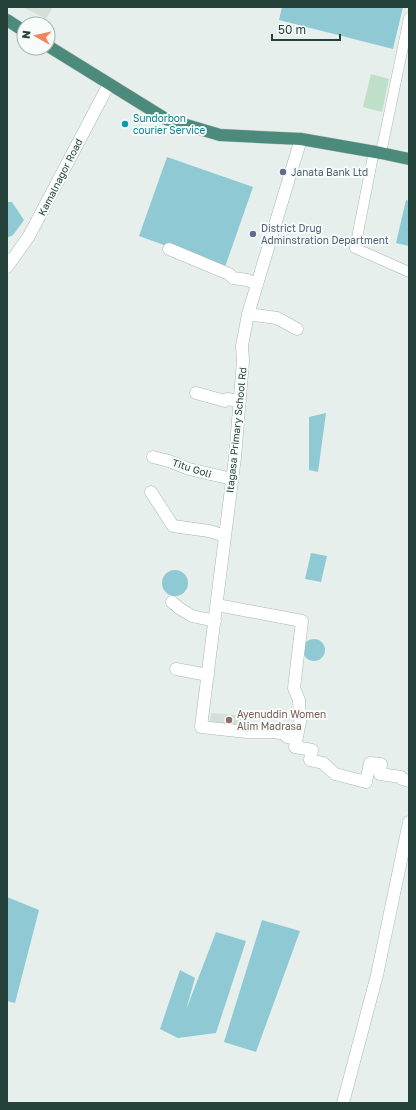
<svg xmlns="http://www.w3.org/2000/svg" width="416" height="1110" viewBox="0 0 416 1110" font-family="'Golos Text',sans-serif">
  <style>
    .built { fill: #d4dfda }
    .green { fill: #bfe0c8 }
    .water { fill: #8ec9d4 }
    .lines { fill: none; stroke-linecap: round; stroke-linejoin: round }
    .minor-casing { stroke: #a8b8b2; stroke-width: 11 }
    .tertiary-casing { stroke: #a8b8b2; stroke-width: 13 }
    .secondary-casing { stroke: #a4bbb3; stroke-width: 13 }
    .trunk-casing { stroke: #c2cac8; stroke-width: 13 }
    .minor { stroke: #fff; stroke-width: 10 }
    .tertiary { stroke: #fff; stroke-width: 12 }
    .secondary { stroke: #fff; stroke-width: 12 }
    .trunk { stroke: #4c8a7c; stroke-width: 12 }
    .culture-dot { fill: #0f9aa8; stroke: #f7fbf9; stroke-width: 1.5 }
    .service-dot { fill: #5c6f8a; stroke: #f7fbf9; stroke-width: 1.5 }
    .education-dot { fill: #8d6e63; stroke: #f7fbf9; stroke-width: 1.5 }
    .labels { text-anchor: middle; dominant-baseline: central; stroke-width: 4; stroke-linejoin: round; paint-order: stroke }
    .culture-label { font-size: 10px; fill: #0d838f; stroke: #f7fbf9; text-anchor: start }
    .service-label { font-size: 10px; fill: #4e5e75; stroke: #f7fbf9; text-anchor: start }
    .street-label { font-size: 10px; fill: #24423a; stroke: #f7fbf9 }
    .education-label { font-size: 10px; fill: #785e54; stroke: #f7fbf9; text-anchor: start }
  </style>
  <rect width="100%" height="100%" fill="#e6efeb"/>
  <path class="built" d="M23,7H53L46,19Z
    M211,713L248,716L247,728L210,724Z"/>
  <path class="green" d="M371,74L389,79L382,112L363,107Z"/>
  <path class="water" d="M282,7H403L393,49L279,20Z
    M167,157L253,187L225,267L139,236Z
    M406,200L409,201V246L396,243Z
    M7,202H12L24,220L13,235L7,238Z
    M326,413L318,472L309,470V417Z
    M311,553L327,556L321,582L305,579Z
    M162 583a13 13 0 1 1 26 0a13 13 0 1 1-26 0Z
    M303 650a11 11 0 1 1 22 0a11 11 0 1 1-22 0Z
    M7,897L39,910L15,1003L7,1001Z
    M262,920L300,931L256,1052L224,1042Z
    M216,932L246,941L216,1033L178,1038L160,1029L180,970L195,978L186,1010Z"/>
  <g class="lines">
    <defs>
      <path id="minor" d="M374,151L355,248L409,272
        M381,153L409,18"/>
      <path id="tertiary" d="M169,249L229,274L233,278L247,280L257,284
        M7,267L29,236L109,84
        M248,314L277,318L297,329
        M196,393L225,401L227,399L240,401
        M153,457L169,461L189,469L232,479
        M151,492L173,526L209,531L225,536
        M172,602L179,608L192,616L215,621
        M217,605L302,621L294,688L299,700L300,721L295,747L312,750L310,760L323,763L335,774L366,782L370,763L381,764L380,774L401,777L402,779L409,781
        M176,669L208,675
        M296,739L287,737V734L274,732H247L201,727L235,457L243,361L242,346L248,314L301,139
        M343,1103L377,975L409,822"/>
      <path id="secondary" d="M7,259V260"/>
      <path id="trunk" d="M7,20L24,31
        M48,46L166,119L220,135L301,139L381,153L409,159"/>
    </defs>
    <use href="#minor" class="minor-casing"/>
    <use href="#tertiary" class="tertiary-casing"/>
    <use href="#secondary" class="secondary-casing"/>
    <use href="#trunk" class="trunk-casing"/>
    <use href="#minor" class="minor"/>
    <use href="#tertiary" class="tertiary"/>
    <use href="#secondary" class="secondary"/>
    <use href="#trunk" class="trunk"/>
  </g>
  <circle class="culture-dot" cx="125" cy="124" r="4"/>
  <g class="service-dot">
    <circle cx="283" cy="172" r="4"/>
    <circle cx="253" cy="234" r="4"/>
  </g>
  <circle class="education-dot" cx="229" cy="720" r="4"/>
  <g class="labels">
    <g class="culture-label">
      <text x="133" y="118">Sundorbon<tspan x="133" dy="12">courier Service</tspan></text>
    </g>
    <g class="service-label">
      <text x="291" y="172">Janata Bank Ltd</text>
      <text x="261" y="228">District Drug<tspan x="261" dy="12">Adminstration Department</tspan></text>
    </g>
    <g class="street-label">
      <text transform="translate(60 177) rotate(-63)">Kamalnagor Road</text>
      <text transform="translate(236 430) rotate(-84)">Itagasa Primary School Rd</text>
      <text transform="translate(192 468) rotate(18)">Titu Goli</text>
    </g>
    <g class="education-label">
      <text x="237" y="714">Ayenuddin Women<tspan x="237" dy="12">Alim Madrasa</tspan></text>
    </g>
  </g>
  <rect width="416" height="1110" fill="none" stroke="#24423a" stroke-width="16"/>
  <g transform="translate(36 36) rotate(278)"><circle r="19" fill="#f7fbf9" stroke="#a3b1ad"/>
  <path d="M0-3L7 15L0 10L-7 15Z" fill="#f4845f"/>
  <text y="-6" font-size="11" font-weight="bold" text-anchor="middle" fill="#24423a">N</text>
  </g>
  <path d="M272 34v6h68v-6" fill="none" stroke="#24423a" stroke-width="2"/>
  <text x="278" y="34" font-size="12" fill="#24423a" stroke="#f7fbf9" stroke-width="3" paint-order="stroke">50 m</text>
</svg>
